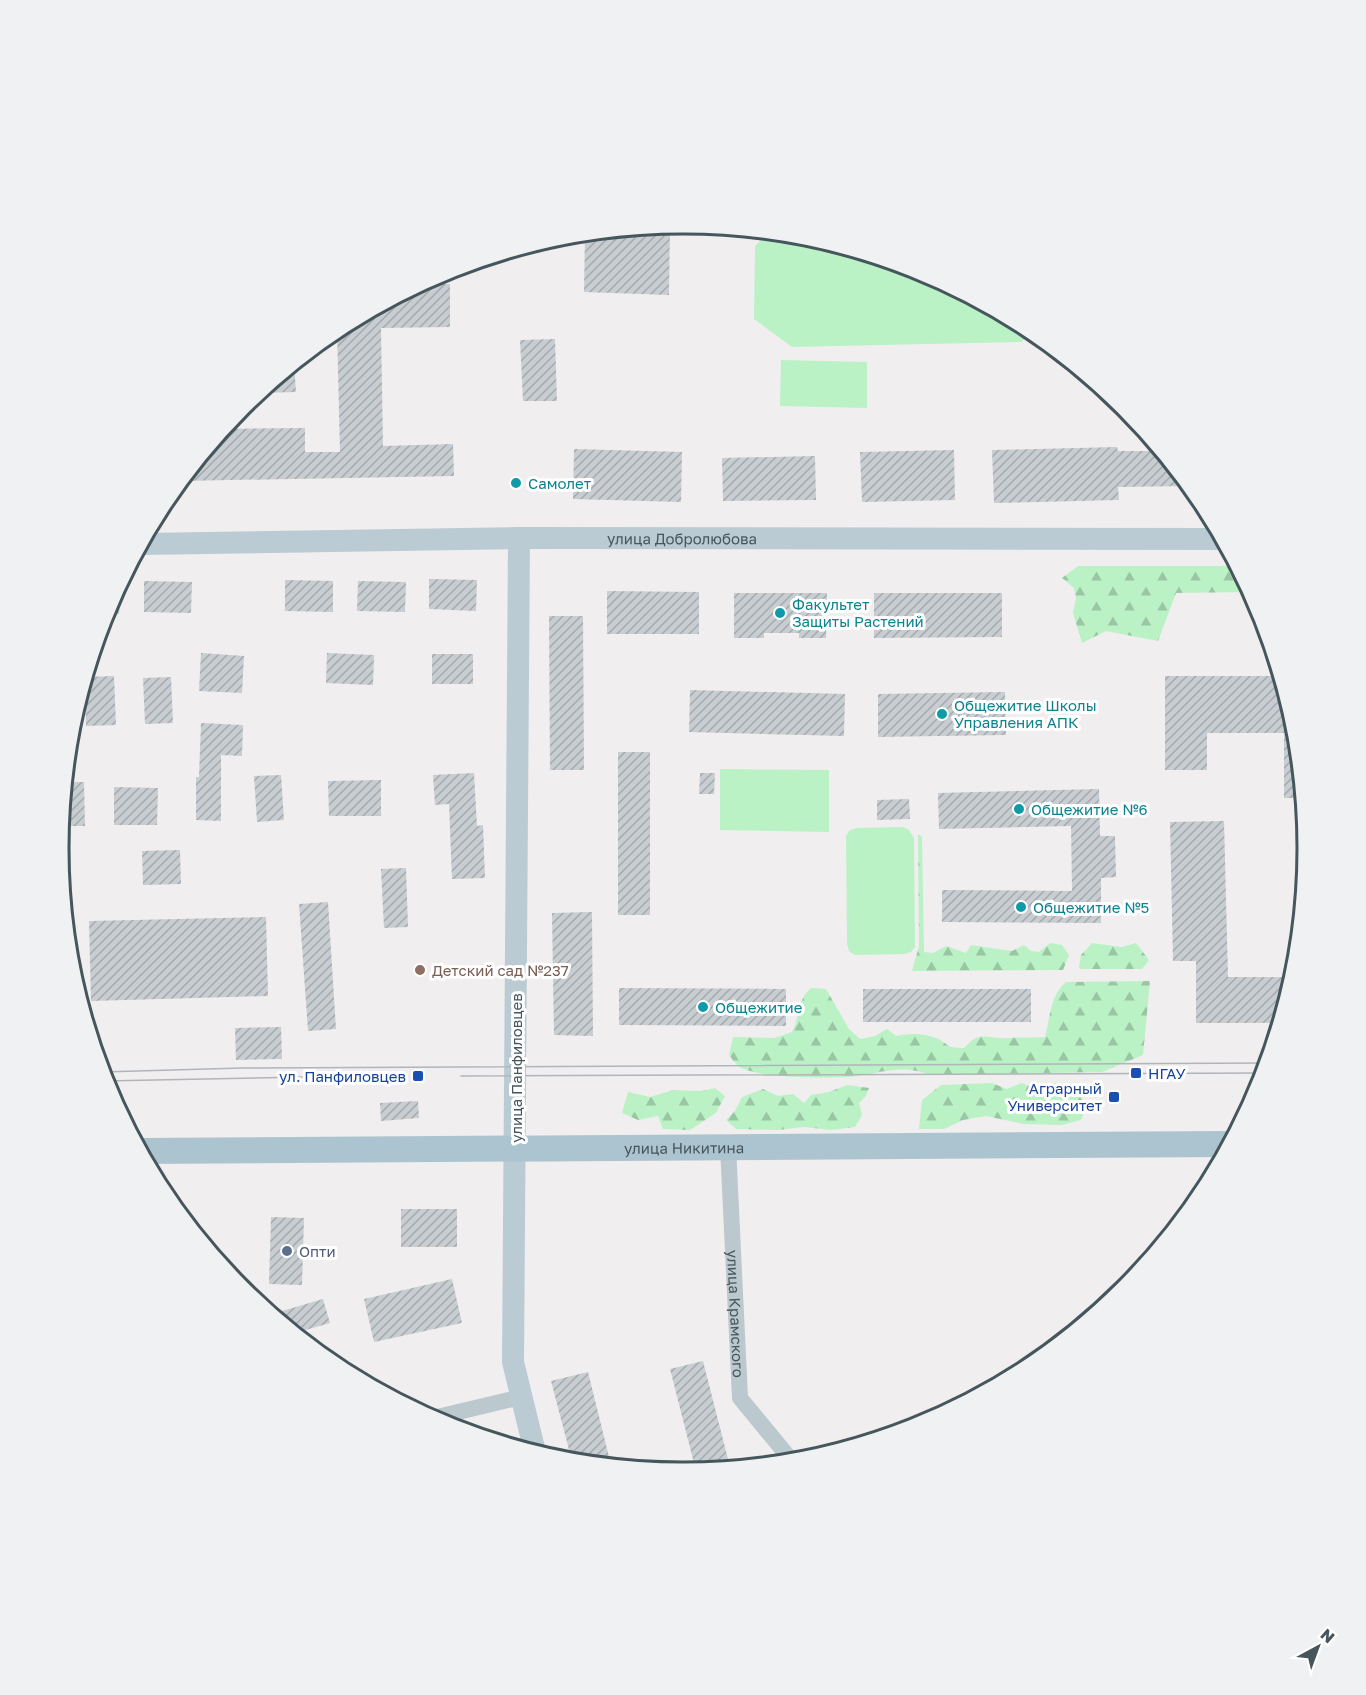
<svg xmlns="http://www.w3.org/2000/svg" width="1366" height="1695" viewBox="0 0 1366 1695" font-family="'Golos Text',sans-serif">
  <style>
    .forest { fill: url(#forest-firs) }
    .garden { fill: #baf2c5 }
    .building { fill: url(#building-hatch) }
    .lines { fill: none; stroke-linecap: round; stroke-linejoin: round }
    .street { stroke: #bbc9ce; stroke-width: 16 }
    .secondary { stroke: #bbcbd4; stroke-width: 22 }
    .primary { stroke: #acc4cf; stroke-width: 26 }
    .tram { stroke: #b0b5b9; stroke-width: 1.5 }
    .culture-dot { fill: #0f9aa8; stroke: #fff; stroke-width: 2 }
    .education-dot { fill: #8d6e63; stroke: #fff; stroke-width: 2 }
    .transit-dot { fill: #1a4fb4; stroke: #fff; stroke-width: 2 }
    .service-dot { fill: #5c6f8a; stroke: #fff; stroke-width: 2 }
    .labels { text-anchor: middle; dominant-baseline: central; stroke-width: 6; stroke-linejoin: round; paint-order: stroke }
    .culture-label { font-size: 15px; fill: #0d838f; stroke: #fff; text-anchor: start }
    .street-label { font-size: 15px; fill: #45565d; stroke: #fff }
    .education-label { font-size: 15px; fill: #785e54; stroke: #fff; text-anchor: start }
    .transit-label { font-size: 15px; fill: #164399; stroke: #fff; text-anchor: end }
    .service-label { font-size: 15px; fill: #4e5e75; stroke: #fff; text-anchor: start }
    .rim { fill: none; stroke: #45565d; stroke-width: 3 }
  </style>
  <defs>
    <pattern id="forest-firs" width="22" height="20" patternUnits="userSpaceOnUse" patternTransform="scale(1.5)"><rect width="22" height="20" fill="#baf2c5"/><path d="M5 1l3.5 6h-7zM16 11l3.5 6h-7z" fill="#99c7a3"/></pattern>
    <pattern id="building-hatch" width="6" height="6" patternUnits="userSpaceOnUse" patternTransform="scale(1.5)"><rect width="6" height="6" fill="#c8cdd1"/><path d="M-1 1l2-2M0 6l6-6M5 7l2-2" fill="none" stroke="#a4a9ad"/></pattern>
  </defs>
  <rect width="100%" height="100%" fill="#f1eeef"/>
  <path class="forest" d="M1078,566H1237L1251,592L1176,593L1158,641L1106,631L1082,643L1073,613L1076,598L1074,588L1062,578Z
    M918,835L922,836L924,952L933,953L946,946L966,953L971,945L1012,951L1024,945L1031,951L1039,952L1050,943L1062,945L1069,955L1063,970L912,971L919,946Z
    M1092,943L1122,947L1136,943L1149,960L1142,969H1080L1079,967L1081,955Z
    M1150,981L1143,1055L1102,1072L930,1075C903,1064 884,1072 857,1076C834,1079 757,1079 738,1066C735,1063 732,1059 729,1055L733,1037L774,1038L792,1032C801,1015 796,1001 811,988L826,989L849,1029L860,1039L875,1036L887,1029L896,1036C909,1033 923,1033 936,1038C950,1044 944,1048 964,1048C967,1045 971,1041 974,1039C985,1033 997,1040 1008,1038C1020,1037 1033,1038 1045,1037C1050,1018 1050,995 1066,982Z
    M992,1083L1007,1089L1021,1083L1040,1090L1055,1083L1071,1086L1087,1105L1081,1120L1062,1125L1024,1124L986,1116L963,1120L944,1129H919L922,1100L941,1085Z
    M847,1085L869,1088L866,1096L859,1103L862,1115L855,1127L831,1130L804,1127L778,1130L736,1129L726,1120L735,1111L742,1097L763,1089L778,1096L793,1094L804,1103L811,1095L829,1092Z
    M715,1088L725,1096L716,1113L690,1130L663,1129L658,1116L638,1120L622,1113L628,1092L650,1097L673,1090L701,1091Z"/>
  <path class="garden" d="M770,232L805,235L922,271L1034,332L1021,342L792,347L754,319L755,246Z
    M781,360L867,362V408L780,406Z
    M720,769L829,770V832L720,830Z
    M902,827L908,829L914,838L915,947L911,952L904,954L855,955L849,951L847,944L846,836L850,830L857,828Z"/>
  <path class="building" d="M670,224L669,295L584,292L585,233Z
    M418,284H450V327L381,328L383,446L453,444L454,476L180,481L222,429L305,428V452H340L337,328Z
    M555,339L557,401H523L520,340Z
    M294,363L296,392L257,393L283,372Z
    M1117,447L1118,451H1161L1191,486L1118,487L1119,500L994,503L992,450Z
    M574,449L682,452L681,502L573,499Z
    M954,450L955,500L862,502L860,452Z
    M815,456L816,500L723,501L722,458Z
    M429,579L477,580L476,611L429,609Z
    M285,580L333,581V612L285,611Z
    M144,581L192,582L191,613L144,612Z
    M358,581L406,582L405,612L357,611Z
    M120,582L119,614H104L106,608Z
    M607,591L699,592V634H607Z
    M734,593H827L826,638H799V633H764V638H734Z
    M874,593H1002V637L874,638Z
    M549,616H583L584,770H550Z
    M201,653L244,656L242,693L199,691Z
    M327,653L374,655L373,685L326,683Z
    M432,654H473V684H432Z
    M114,676L116,725L86,726L85,677Z
    M1165,676H1281L1296,726L1303,798H1284V733H1207V770H1165Z
    M171,677L173,723L145,724L143,678Z
    M690,690L845,694L844,736L689,732Z
    M1005,692L1006,735L878,737V694Z
    M201,723L243,725L242,756L221,755V821L196,820V777H199Z
    M618,752H650V915H618Z
    M474,773L477,826L483,825L485,878L452,879L449,804L435,805L433,775Z
    M700,773H715L714,794H699Z
    M281,775L284,820L257,822L254,776Z
    M381,780V816H329L328,781Z
    M65,782H84L85,826H61Z
    M114,787L158,788L157,825H114Z
    M1099,789L1100,836H1115L1116,877L1101,878V923L942,922V890L1072,891L1071,826L939,829L938,793Z
    M909,799L910,819L877,820V800Z
    M1224,821L1228,977H1293L1279,1023H1196V961H1173L1170,822Z
    M180,850L181,884L143,885L142,851Z
    M406,868L408,927L384,928L381,869Z
    M328,902L336,1029L308,1031L299,904Z
    M592,912L593,1036L554,1035L552,913Z
    M266,917L268,996L91,1001L89,921Z
    M619,988L786,989V1026L619,1025Z
    M863,989H1031V1022H863Z
    M281,1027L282,1059L236,1060L235,1028Z
    M418,1101L419,1118L381,1121L380,1103Z
    M401,1209H457V1247H401Z
    M271,1217L304,1218L302,1285L269,1284Z
    M452,1279L462,1323L374,1342L364,1299Z
    M323,1299L330,1323L295,1333L272,1314Z
    M703,1361L730,1467L696,1471L670,1369Z
    M588,1372L611,1465L572,1461L551,1381Z"/>
  <g class="lines">
    <g class="street">
      <path id="s1" d="M728,1146L740,1398L792,1461"/>
      <path d="M433,1418L521,1397"/>
    </g>
    <g class="secondary">
      <path d="M519,538L513,1362L535,1452"/>
      <path id="s2" d="M140,544L519,538L1223,539"/>
    </g>
    <path class="primary" id="s3" d="M140,1151L1229,1144"/>
    <path class="tram" d="M102,1072L242,1068L1267,1063
      M461,1076L1264,1073
      M104,1081L305,1077"/>
  </g>
  <g class="culture-dot">
    <circle cx="516" cy="483" r="6"/>
    <circle cx="780" cy="613" r="6"/>
    <circle cx="942" cy="714" r="6"/>
    <circle cx="1019" cy="809" r="6"/>
    <circle cx="1021" cy="907" r="6"/>
    <circle cx="703" cy="1007" r="6"/>
  </g>
  <circle class="education-dot" cx="420" cy="970" r="6"/>
  <g class="transit-dot">
    <rect x="1130" y="1067" width="12" height="12" rx="3"/>
    <rect x="412" y="1070" width="12" height="12" rx="3"/>
    <rect x="1108" y="1091" width="12" height="12" rx="3"/>
  </g>
  <circle class="service-dot" cx="287" cy="1251" r="6"/>
  <g class="labels">
    <g class="culture-label">
      <text x="528" y="483">Самолет</text>
      <text x="792" y="604">Факультет<tspan x="792" dy="17">Защиты Растений</tspan></text>
      <text x="954" y="705">Общежитие Школы<tspan x="954" dy="17">Управления АПК</tspan></text>
      <text x="1031" y="809">Общежитие №6</text>
      <text x="1033" y="907">Общежитие №5</text>
      <text x="715" y="1007">Общежитие</text>
    </g>
    <g class="street-label">
      <text stroke="none"><textPath href="#s2" startOffset="542">улица Добролюбова</textPath></text>
      <text transform="translate(516 1068) rotate(-90)">улица Панфиловцев</text>
      <text stroke="none"><textPath href="#s3" startOffset="544">улица Никитина</textPath></text>
      <text stroke="none"><textPath href="#s1" startOffset="168">улица Крамского</textPath></text>
    </g>
    <g class="education-label">
      <text x="432" y="970">Детский сад №237</text>
    </g>
    <g class="transit-label">
      <text x="1148" y="1073" text-anchor="start">НГАУ</text>
      <text x="406" y="1076">ул. Панфиловцев</text>
      <text x="1102" y="1088">Аграрный<tspan x="1102" dy="17">Университет</tspan></text>
    </g>
    <g class="service-label">
      <text x="299" y="1251">Опти</text>
    </g>
  </g>
  <path d="M0 0H1366V1695H0ZM69 848a614 614 0 1 1 1228 0a614 614 0 1 1-1228 0Z" fill="#f0f1f2" fill-rule="evenodd"/>
  <path class="rim" d="M69 848a614 614 0 1 1 1228 0a614 614 0 1 1-1228 0Z"/>
  <g transform="translate(1318 1647) rotate(41)" stroke="#ffffff" stroke-width="4.5" paint-order="stroke">
  <path d="M0-4.5L10 22L0 15L-10 22Z" fill="#45565d"/>
  <text y="-9" font-size="16" font-weight="bold" text-anchor="middle" fill="#45565d">N</text>
  </g>
</svg>
